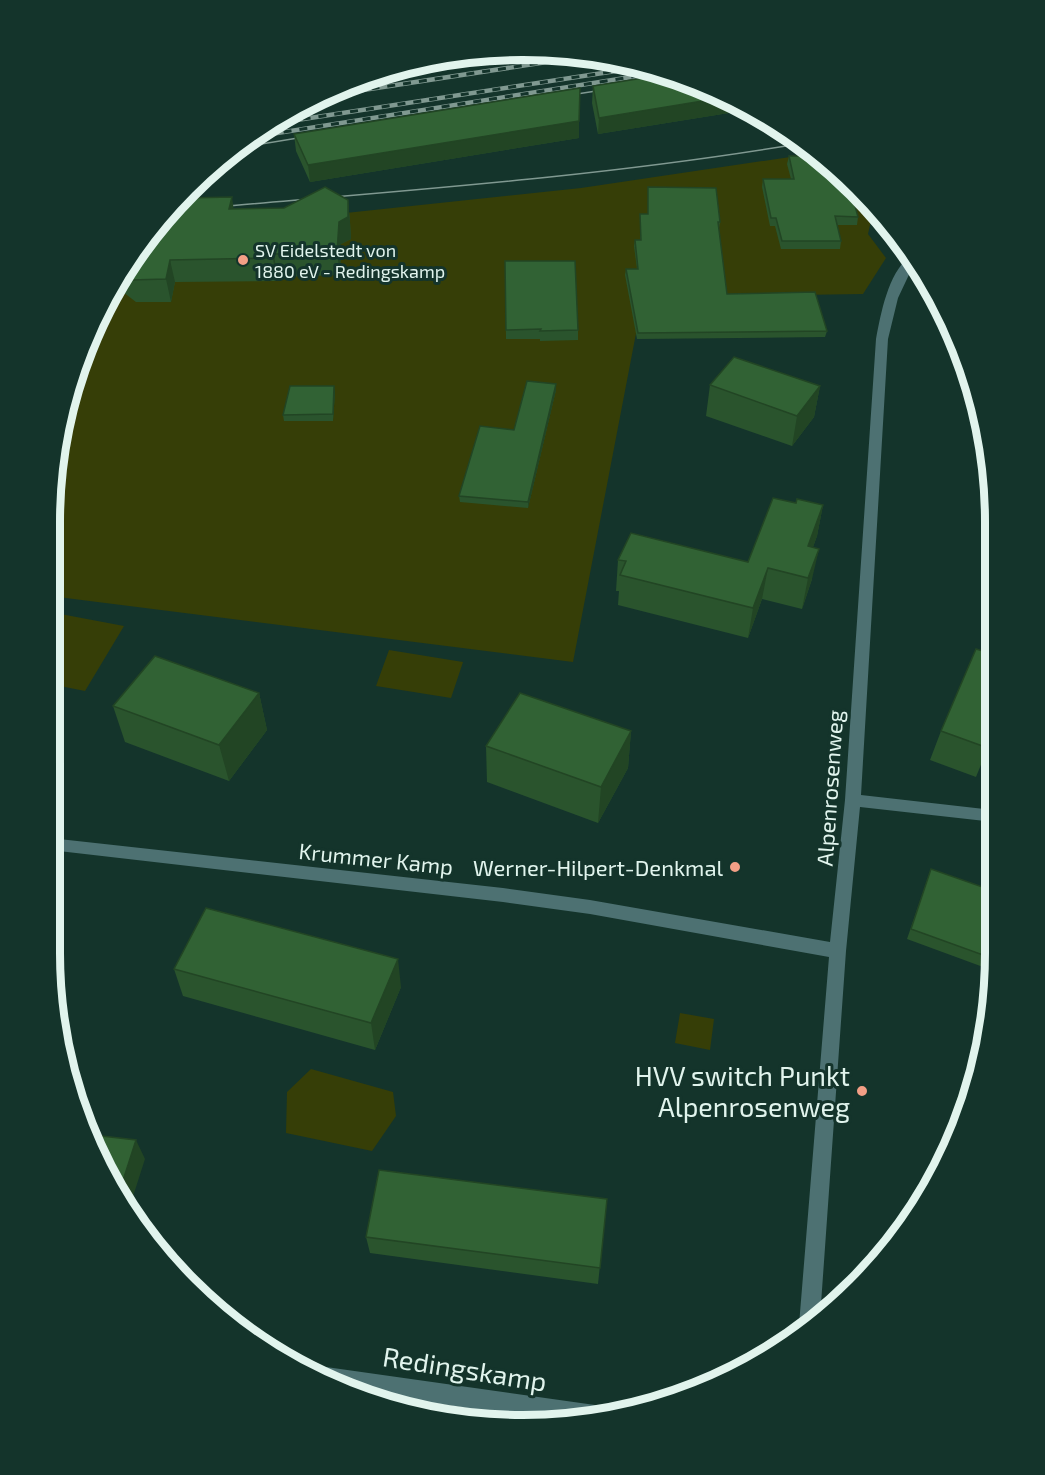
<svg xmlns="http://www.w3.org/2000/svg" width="1045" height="1475" viewBox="0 0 1045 1475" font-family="'Exo 2',sans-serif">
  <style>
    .green { fill: #363e07 }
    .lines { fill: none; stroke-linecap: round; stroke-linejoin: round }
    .minor { fill: #4d7172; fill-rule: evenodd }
    .tram { stroke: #809991; stroke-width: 1.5 }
    .rail-casing { stroke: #809991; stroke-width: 4.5 }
    .rail { stroke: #14342b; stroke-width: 3; stroke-dasharray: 8; stroke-linecap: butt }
    .wall { fill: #2a542d }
    .shaded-wall { fill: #224524 }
    .building { fill: #316234; stroke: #224524; stroke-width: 1.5 }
    .poi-dot { fill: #f39f86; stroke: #14342b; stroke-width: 2 }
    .labels { text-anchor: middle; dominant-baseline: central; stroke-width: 6; stroke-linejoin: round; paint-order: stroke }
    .far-poi-label { font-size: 18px; fill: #e1f4ed; stroke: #14342b; text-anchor: start }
    .street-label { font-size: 22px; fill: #e1f4ed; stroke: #14342b }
    .poi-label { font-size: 22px; fill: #e1f4ed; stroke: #14342b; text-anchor: end }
    .near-poi-label { font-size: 27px; fill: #e1f4ed; stroke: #14342b; text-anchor: end }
    .near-street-label { font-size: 27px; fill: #e1f4ed; stroke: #14342b }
    .rim { fill: none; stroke: #e1f4ed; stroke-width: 8 }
  </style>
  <rect width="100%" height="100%" fill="#14342b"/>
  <path class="green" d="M817,153L874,207L868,234L886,258L863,294L643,297L573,662L50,596V522L59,430L113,286L157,233L581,188Z
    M50,612L124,626L85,691L50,684Z
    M389,650L463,662L451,698L376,686Z
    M680,1013L714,1019L710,1050L675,1043Z
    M311,1069L393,1092L396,1116L372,1151L286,1133L287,1092Z"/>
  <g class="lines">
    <path class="minor" d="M909,257L914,264L898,298L888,339L861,795L993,810L994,822L860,807L846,951L820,1318L801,1330L799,1325L829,957L590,914L503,902L50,850V838L503,888L590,900L830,942L845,800L876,339C881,313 888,274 909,257Z
      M319,1366L602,1406L609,1410L612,1417L542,1419L343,1390L311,1371Z"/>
    <path class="tram" d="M564,96L609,89
      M237,148L310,136
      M216,207C413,190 609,176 804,143"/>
    <defs>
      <path id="rail" d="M324,96L586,56
        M271,124L616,71
        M252,137L663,72"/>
    </defs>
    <use href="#rail" class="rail-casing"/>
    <use href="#rail" class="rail"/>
  </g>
  <path class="wall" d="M593,86L731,98L737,101L735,112L598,134L592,103Z
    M294,134L579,138L310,182L296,151Z
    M789,156L858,217L857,225H837L841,241L840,249H781L775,226H770L762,187L763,179H791L787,164Z
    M648,187L720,222L719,228H718L727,294L827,331L825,337L637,339L625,275L626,269H637L634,246L635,240H640V214H648Z
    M348,200L350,222L351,239L341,244L340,275L277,277L276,281L175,282L171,302H136L123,292H110L113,286L178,207L234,209L284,208Z
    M505,261L578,330V340L540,341V339H506Z
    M556,384V390L528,508L460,502L459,496L514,430Z
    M710,385L820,386L814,417L792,446L706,416Z
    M335,392L333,421H284L283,415Z
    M796,503L823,505L817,536L813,547L812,579L802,609L762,599L748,638L618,605L619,591H616L618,560L748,562Z
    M259,693L267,730L229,781L125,742L113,706Z
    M631,731L628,768L598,823L487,782L486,746Z
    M941,731L993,735L976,777L930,760Z
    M931,869L994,891V971L907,939Z
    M174,969L401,987L375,1050L183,996Z
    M967,1074L978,1079L956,1137L946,1133L962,1084Z
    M607,1199L598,1284L370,1253L366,1237Z"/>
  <path class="shaded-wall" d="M727,97L737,101L735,112L598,134L599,118Z
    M579,121V138L310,182L308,165Z
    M232,197L235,219L229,209Z
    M348,200L350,222L351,239L341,244L340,275L337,253L339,222Z
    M274,254L277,277L276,281L273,258Z
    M170,260L175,282L171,302L166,279Z
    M556,384V390L528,508V502Z
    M334,386L335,392L333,421V414Z
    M820,386L814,417L792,446L797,416Z
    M823,505L817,536L802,577L808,546Z
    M819,549L812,579L802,609L808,578Z
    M768,568L762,599L748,638L753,608Z
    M259,693L267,730L229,781L219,745Z
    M631,731L628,768L598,823L601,787Z
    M398,959L401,987L375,1050L371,1023Z
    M136,1140L145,1159L128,1212L119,1193Z"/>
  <path class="building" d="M668,74L727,97L599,118L593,86Z
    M580,88L579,121L308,165L294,134Z
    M789,156H819L849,183L858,217L835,216L841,241H782L776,218H771L763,179H794Z
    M325,187L348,200V217L339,222L337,253L274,254L273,258L170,260L166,279L131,280L123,274L178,207H182L184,199L185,198L232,197L229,209L284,208Z
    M648,187L716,188L720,222H718L727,294L815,292L827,331L638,333L626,269H638L635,240H641L640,214H648Z
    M505,261H575L578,330L540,331L541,329L506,330Z
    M734,357L820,386L797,416L710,385Z
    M527,381L556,384L528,502L459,496L480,426L514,430Z
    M290,386H334L333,414L283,415Z
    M773,498L796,503L797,499L823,505L808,546L819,549L808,578L768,568L753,608L620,575L626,561L618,560L631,533L748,562Z
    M976,649L993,654V735L988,748L941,731Z
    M155,656L259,693L219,745L113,706Z
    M520,693L631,731L601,787L486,746Z
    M931,869L994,891V959L911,929Z
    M206,908L398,959L371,1023L174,969Z
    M967,1074L978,1079L960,1127L951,1124Z
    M93,1135L136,1140L119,1193Z
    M379,1170L607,1199L600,1268L366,1237Z"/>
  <g class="poi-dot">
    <circle cx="243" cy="260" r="6"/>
    <circle cx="735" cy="867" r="6"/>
    <circle cx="862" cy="1091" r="6"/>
  </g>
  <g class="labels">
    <g class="far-poi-label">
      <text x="255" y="250">SV Eidelstedt von<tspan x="255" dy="21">1880 eV - Redingskamp</tspan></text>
    </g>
    <g class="street-label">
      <text transform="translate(829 788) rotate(-86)">Alpenrosenweg</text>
      <text transform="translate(376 858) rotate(6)">Krummer Kamp</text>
    </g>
    <g class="poi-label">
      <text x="723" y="867">Werner-Hilpert-Denkmal</text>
    </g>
    <g class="near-poi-label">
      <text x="850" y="1075">HVV switch Punkt<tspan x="850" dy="31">Alpenrosenweg</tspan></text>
    </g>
    <g class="near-street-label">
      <text transform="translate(465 1368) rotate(9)">Redingskamp</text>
    </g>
  </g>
  <path d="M0 0H1045V1475H0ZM522 60H523A462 462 0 0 1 985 522V953A462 462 0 0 1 523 1415H522A462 462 0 0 1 60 953V522A462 462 0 0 1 522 60Z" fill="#14342b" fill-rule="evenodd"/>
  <path class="rim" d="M522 60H523A462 462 0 0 1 985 522V953A462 462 0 0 1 523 1415H522A462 462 0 0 1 60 953V522A462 462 0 0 1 522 60Z"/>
</svg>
